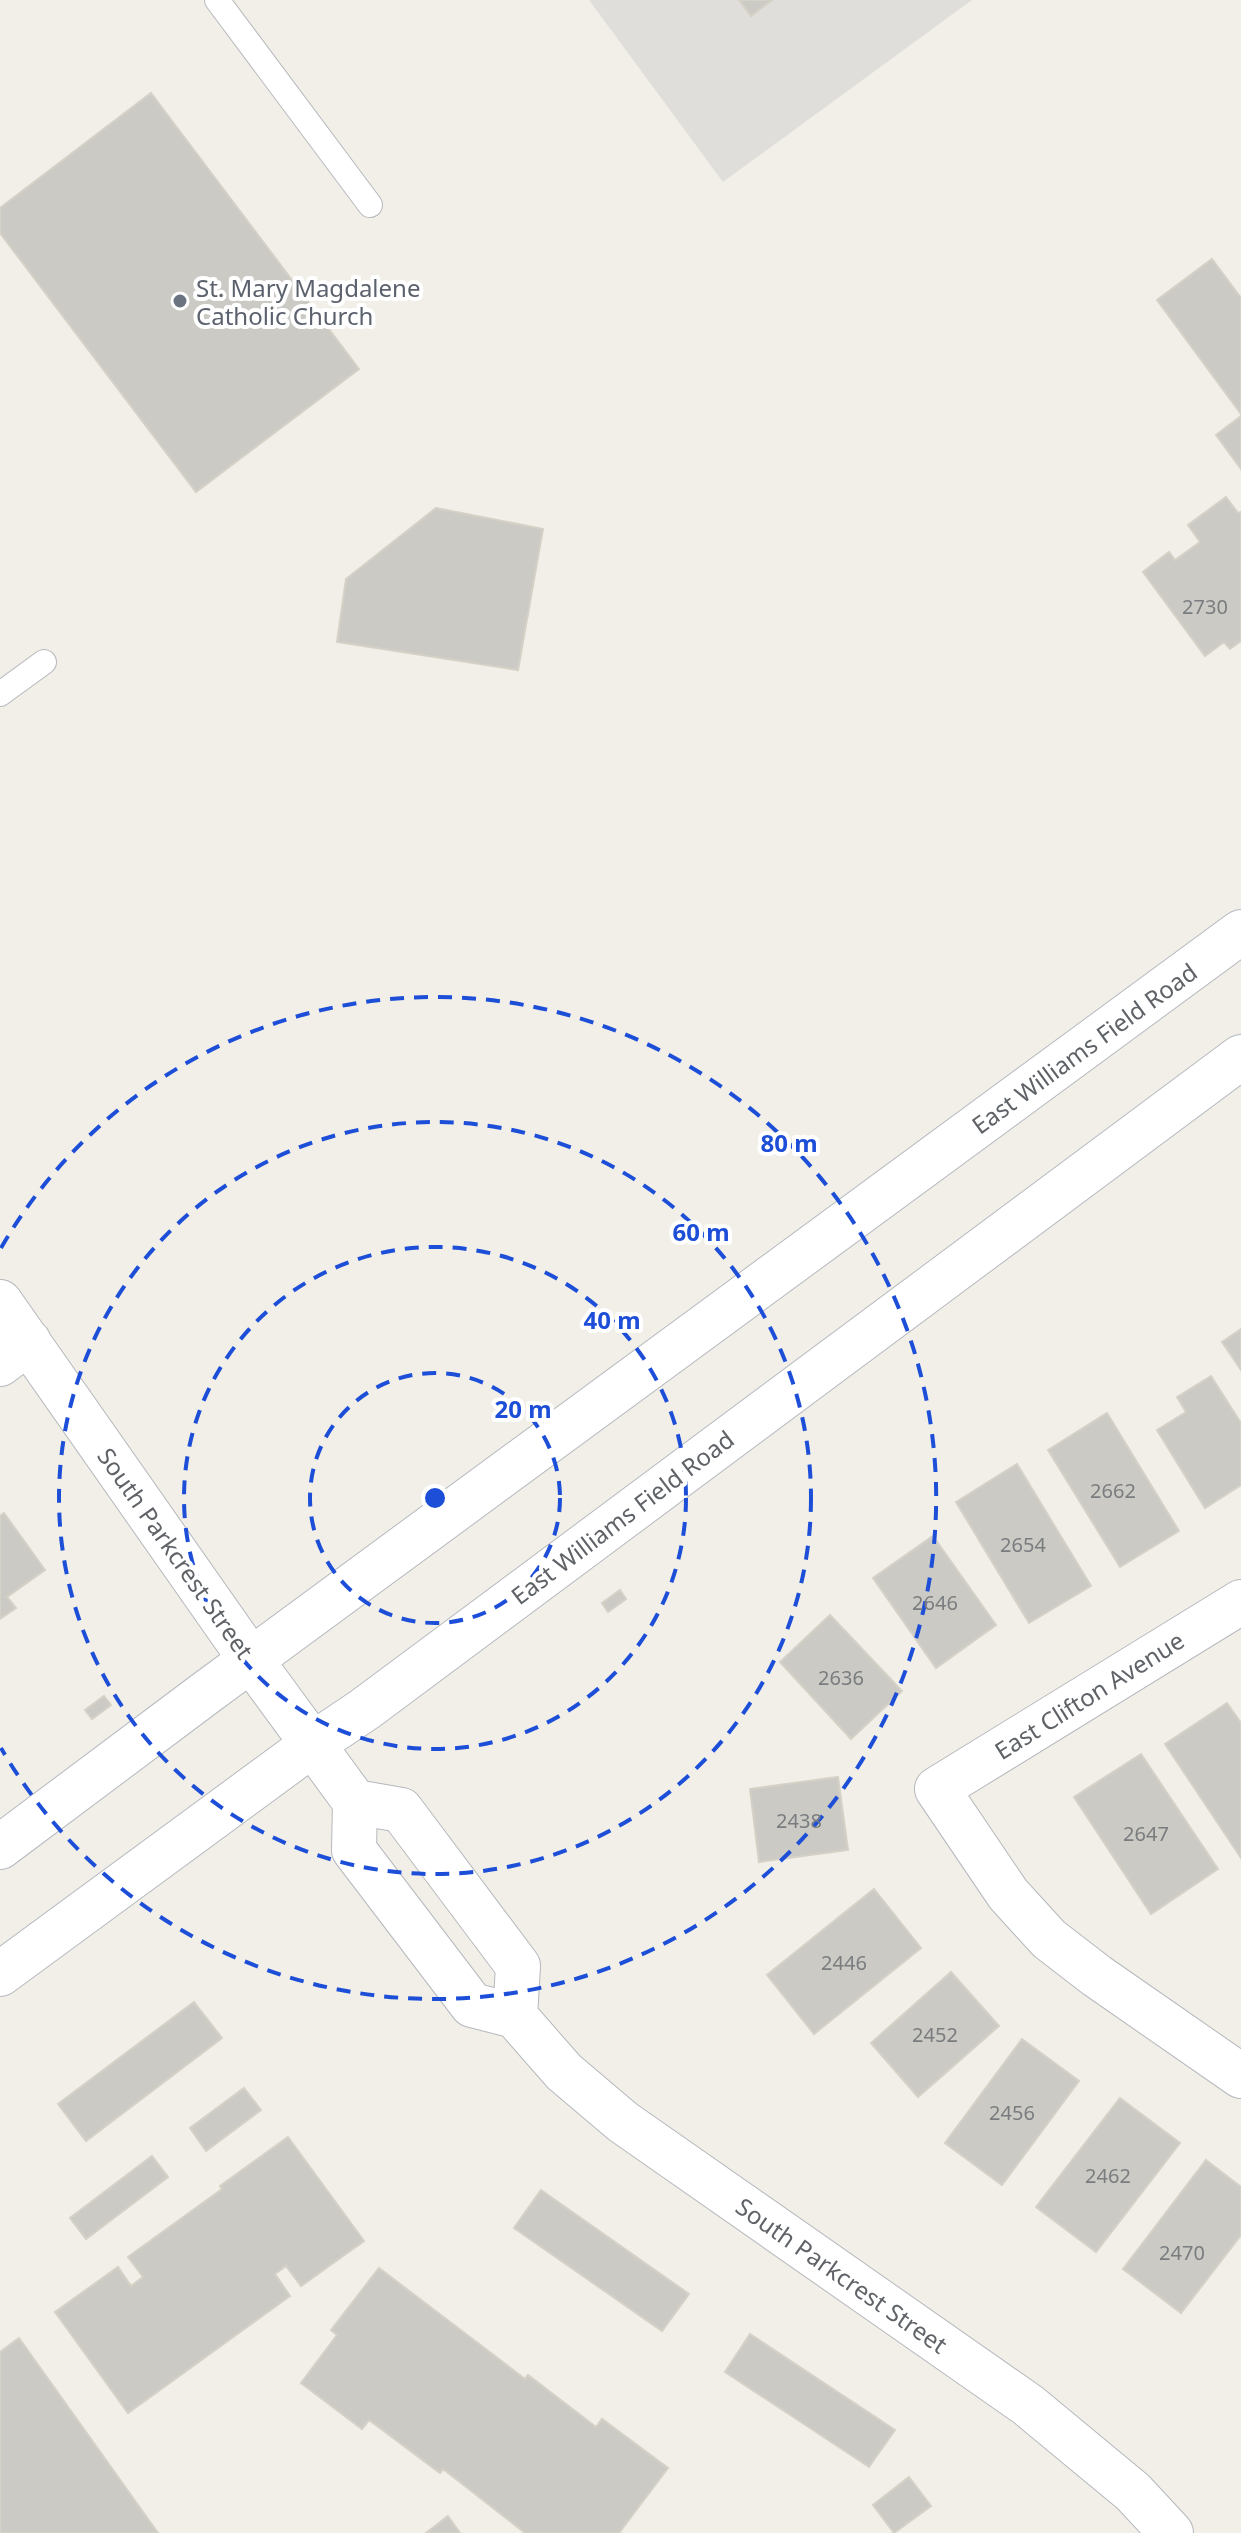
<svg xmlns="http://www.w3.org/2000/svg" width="1241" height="2533" viewBox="0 0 1241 2533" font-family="'Noto Sans',sans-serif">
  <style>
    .industrial { fill: #e0deda }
    .building { fill: #cccac5; stroke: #d6d1c6; stroke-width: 2 }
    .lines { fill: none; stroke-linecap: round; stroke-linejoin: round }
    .service-casing { stroke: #b5b8bc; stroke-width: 26 }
    .minor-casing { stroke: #b5b8bc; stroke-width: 46 }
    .tertiary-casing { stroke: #b5b8bc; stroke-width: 46 }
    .secondary-casing { stroke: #b6babf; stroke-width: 46 }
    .service { stroke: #fff; stroke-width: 24 }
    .minor { stroke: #fff; stroke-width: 44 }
    .tertiary { stroke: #fff; stroke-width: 44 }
    .secondary { stroke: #fff; stroke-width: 44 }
    .ring { fill: none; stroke: #1d4ed8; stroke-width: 4; stroke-dasharray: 14 10 }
    .worship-dot { fill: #6b7280; stroke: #fff; stroke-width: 3 }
    .labels { text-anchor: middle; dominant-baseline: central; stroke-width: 8; stroke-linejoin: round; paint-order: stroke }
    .number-label { font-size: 20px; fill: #7a7d7f }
    .worship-label { font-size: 24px; fill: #5b616d; stroke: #fff; text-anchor: start }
    .street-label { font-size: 24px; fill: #5f6368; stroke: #fff }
    .centre { fill: #1d4ed8; stroke: #fff; stroke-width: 4 }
    .ring-label { font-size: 24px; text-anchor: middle; font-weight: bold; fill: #1d4ed8; stroke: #fff; stroke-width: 8; stroke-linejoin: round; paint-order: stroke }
  </style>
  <rect width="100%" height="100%" fill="#f1efe8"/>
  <path class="industrial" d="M589,0H972L723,182Z"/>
  <path class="building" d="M739,0H772L751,16Z
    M151,93L359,369L196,492L0,233V208Z
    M1212,259L1241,298V414L1157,300Z
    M1241,416V469L1216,435Z
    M1226,497L1238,513L1241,512V641L1230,649L1224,642L1205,656L1143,572L1169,552L1175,560L1200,542L1188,525Z
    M436,508L543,529L518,670L337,642L346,579Z
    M1241,1329V1370L1222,1342Z
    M1211,1376L1241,1423V1485L1205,1508L1157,1430L1186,1412L1177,1397Z
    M1107,1413L1179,1531L1120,1567L1048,1450Z
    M1017,1464L1091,1586L1029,1623L956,1502Z
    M4,1513L45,1570L7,1597L16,1608L0,1619V1516Z
    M933,1536L996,1625L936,1668L873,1578Z
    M620,1590L626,1599L608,1612L602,1603Z
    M830,1615L902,1691L851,1739L780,1662Z
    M104,1696L111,1705L92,1719L85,1710Z
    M1227,1703L1241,1723V1858L1165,1744Z
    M1141,1754L1218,1869L1151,1914L1074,1797Z
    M838,1777L848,1850L759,1862L750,1789Z
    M874,1889L921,1948L814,2034L767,1975Z
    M951,1972L999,2026L918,2097L871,2043Z
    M194,2002L222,2038L86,2141L58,2104Z
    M1022,2039L1079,2081L1002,2185L945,2143Z
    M244,2088L261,2110L206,2151L190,2128Z
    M1120,2098L1180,2143L1096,2252L1036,2207Z
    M288,2137L364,2241L301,2286L286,2266L275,2274L290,2296L128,2413L55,2312L118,2267L131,2286L143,2277L128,2257L222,2189L220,2186Z
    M152,2156L168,2177L86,2239L70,2218Z
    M1206,2160L1241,2187V2235L1181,2313L1123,2269Z
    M541,2190L689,2294L662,2331L514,2228Z
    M379,2268L525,2379L528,2375L596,2427L602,2419L668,2468L619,2533H525L443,2469L440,2473L369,2420L362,2429L301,2383L337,2335L331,2330Z
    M750,2334L895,2430L869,2467L725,2372Z
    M19,2338L158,2533H0V2352Z
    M909,2477L931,2506L894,2533L873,2505Z
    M448,2516L460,2533H426Z"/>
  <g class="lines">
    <defs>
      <path id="service" d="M217,0L370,205
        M0,694L44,662"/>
      <path id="minor" d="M0,1302L251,1660
        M0,1364L29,1342
        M1241,1602L937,1789L1008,1894L1049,1939L1097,1976L1241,2076"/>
      <path id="tertiary" d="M251,1660L355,1802L354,1850L472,2005L515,2016L564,2072L623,2122L1028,2405L1133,2492L1171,2533
        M355,1802L401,1810L518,1966L515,2016"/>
      <path id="secondary" d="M0,1847L207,1692L1241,932
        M0,1974L313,1744L365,1709L1241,1057"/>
    </defs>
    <use href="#service" class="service-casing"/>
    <use href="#minor" class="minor-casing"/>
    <use href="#tertiary" class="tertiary-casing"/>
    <use href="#secondary" class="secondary-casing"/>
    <use href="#service" class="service"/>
    <use href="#minor" class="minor"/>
    <use href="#tertiary" class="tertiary"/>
    <use href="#secondary" class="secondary"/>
  </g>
  <g class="ring">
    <circle cx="435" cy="1498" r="125"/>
    <circle cx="435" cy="1498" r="251"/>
    <circle cx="435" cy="1498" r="376"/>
    <path d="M1 1248A501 501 0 1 1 1 1748"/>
  </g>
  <circle class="worship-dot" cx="180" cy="301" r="8"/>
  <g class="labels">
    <g class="number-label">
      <text x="1205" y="606">2730</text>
      <text x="1113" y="1490">2662</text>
      <text x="1023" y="1544">2654</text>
      <text x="935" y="1602">2646</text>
      <text x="841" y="1677">2636</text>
      <text x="799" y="1820">2438</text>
      <text x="1146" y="1833">2647</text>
      <text x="844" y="1962">2446</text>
      <text x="935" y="2034">2452</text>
      <text x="1012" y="2112">2456</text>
      <text x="1108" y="2175">2462</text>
      <text x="1182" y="2252">2470</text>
    </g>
    <g class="worship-label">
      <text x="196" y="287">St. Mary Magdalene<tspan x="196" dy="28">Catholic Church</tspan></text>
    </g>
    <g class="street-label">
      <text transform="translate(1084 1048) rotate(-36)">East Williams Field Road</text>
      <text transform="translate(622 1517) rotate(-37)">East Williams Field Road</text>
      <text transform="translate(176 1553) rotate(55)">South Parkcrest Street</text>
      <text transform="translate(1089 1695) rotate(-32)">East Clifton Avenue</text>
      <text transform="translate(842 2275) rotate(35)">South Parkcrest Street</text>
    </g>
  </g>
  <circle cx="435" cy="1498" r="12" class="centre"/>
  <g class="ring-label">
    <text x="789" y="1152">80 m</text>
    <text x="701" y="1241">60 m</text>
    <text x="612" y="1329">40 m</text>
    <text x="523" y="1418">20 m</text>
  </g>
</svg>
